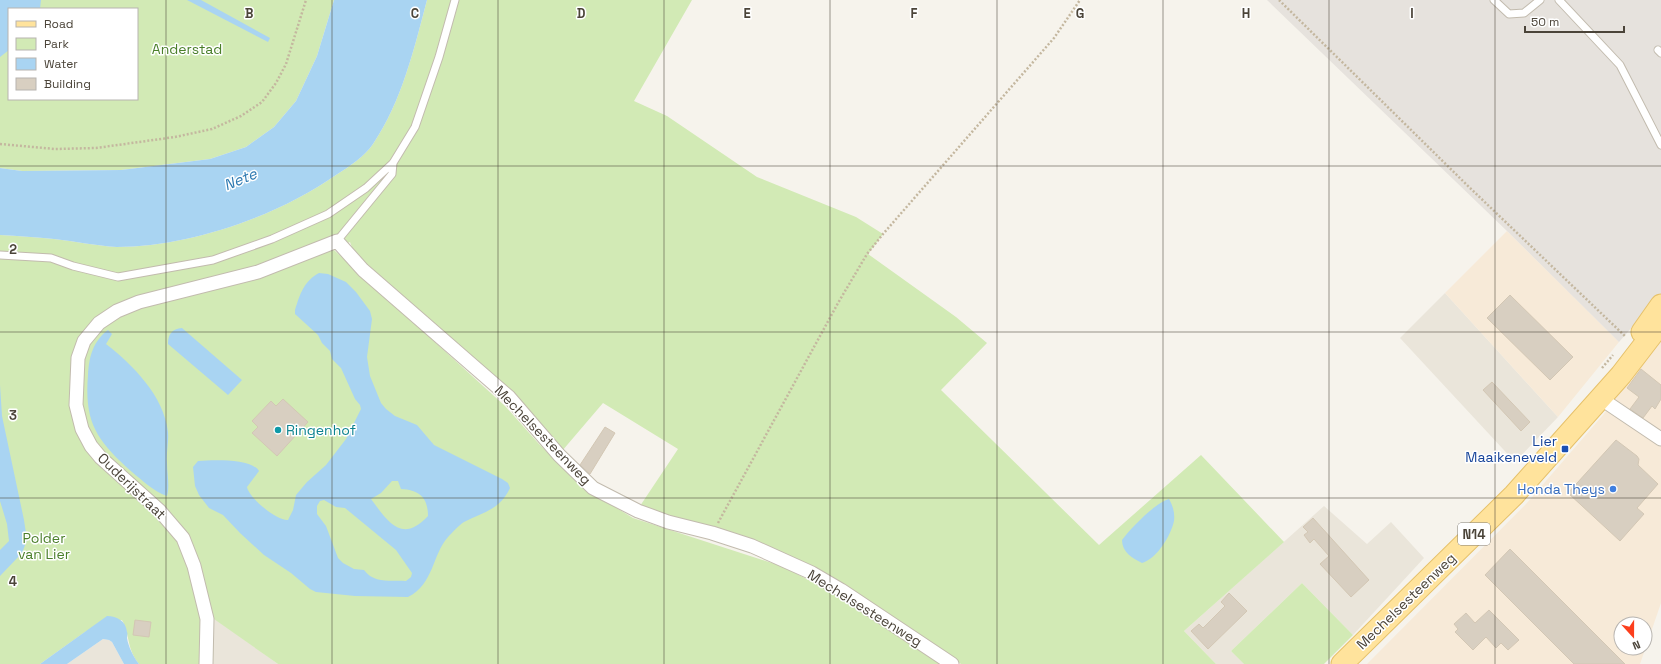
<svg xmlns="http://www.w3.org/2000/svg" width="1661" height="664" viewBox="0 0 1661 664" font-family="'Space Grotesk',sans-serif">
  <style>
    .residential { fill: #eae5da }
    .commercial { fill: #f7ead8; fill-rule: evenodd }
    .industrial { fill: #e6e2dd }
    .green { fill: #d2eab5; fill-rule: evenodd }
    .water { fill: #a9d4f2; fill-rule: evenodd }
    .building { fill: #d8cfc1; stroke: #d3c7b4 }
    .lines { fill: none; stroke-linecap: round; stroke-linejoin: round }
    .lane-casing { stroke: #c2bbae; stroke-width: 9 }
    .street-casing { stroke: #c2bbae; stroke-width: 15 }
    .primary-casing { stroke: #e6c16a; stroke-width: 23 }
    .path { stroke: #c4b79f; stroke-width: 2.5; stroke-dasharray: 2 2; stroke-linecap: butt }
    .lane { stroke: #fff; stroke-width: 7 }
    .street { stroke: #fff; stroke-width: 13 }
    .primary { stroke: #ffe39c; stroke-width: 21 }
    .grid { fill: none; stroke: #4b4439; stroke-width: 1; stroke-opacity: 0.55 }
    .culture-dot { fill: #0f9aa8; stroke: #fff; stroke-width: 1.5 }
    .transit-dot { fill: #1a4fb4; stroke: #fff; stroke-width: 1.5 }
    .shop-dot { fill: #3f7fe0; stroke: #fff; stroke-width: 1.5 }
    .labels { text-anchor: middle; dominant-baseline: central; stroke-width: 3; stroke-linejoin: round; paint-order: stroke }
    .shield { fill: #fff; stroke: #817c74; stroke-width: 1 }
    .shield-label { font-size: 13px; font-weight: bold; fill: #4b4439 }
    .park-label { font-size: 14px; fill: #4a7f2a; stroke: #fff }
    .culture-label { font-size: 14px; fill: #0d838f; stroke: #fff; text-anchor: start }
    .street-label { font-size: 14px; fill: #4b4439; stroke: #fff }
    .transit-label { font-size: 14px; fill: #164399; stroke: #fff; text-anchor: end }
    .shop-label { font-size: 14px; fill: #366cbe; stroke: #fff; text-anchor: end }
    .water-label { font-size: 15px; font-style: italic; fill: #2e7ab2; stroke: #fff }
    .grid-label { font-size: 13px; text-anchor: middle; font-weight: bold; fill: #4b4439; stroke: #fff; stroke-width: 3; stroke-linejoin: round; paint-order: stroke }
  </style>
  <rect width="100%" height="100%" fill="#f6f3ec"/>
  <path class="residential" d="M1445,293L1558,417L1515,462L1400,338Z
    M1324,506L1367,544L1391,522L1424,558L1353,635L1302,583L1231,651L1244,664H1216L1184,631Z
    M214,618L278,664H213Z
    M103,639L109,640L112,642L124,664H67Z"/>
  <path class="commercial" d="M1507,231L1619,342L1558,417L1445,293Z
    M1661,338V603L1640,664H1367L1526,504L1603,415ZM1621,624H1645V648H1621Z"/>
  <path class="industrial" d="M1267,0H1661V294L1619,342L1507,231Z"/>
  <path class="green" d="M0,0H334L317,56L296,101L274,127L246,147L210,159L121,170L22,171L0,168ZM9,9H137V99H9Z
    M427,0H692L634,101L667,116L757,177L856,217L883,234L868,254L956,317L987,343L941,390L1099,545L1201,455L1284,542L1184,631L1216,664H961L844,586L640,506L678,449L603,403L562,451L381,280L354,253L350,242L334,250L505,406L539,444L584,488L633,518L784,567L844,599L942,664H278L214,619L213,664H139C127,650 130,635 122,620L85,632L40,664H0V235C18,236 36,237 54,239C75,241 96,246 117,247C189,247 278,216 336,175C349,167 365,156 373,144C402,101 414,49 427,0Z
    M1302,583L1353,635L1324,664H1244L1231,651Z"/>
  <path class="water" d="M0,0H41L40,9H9V50L0,57Z
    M187,0H201L270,38L268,42Z
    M334,0H427C414,49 402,101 373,144C365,156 349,167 336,175C278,216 189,247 117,247C96,246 75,241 54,239C36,237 18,236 0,235V168L22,171L121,170L210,159L246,147L274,127L296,101L317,56Z
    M319,273L328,274L346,282L356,292L370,311L372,319L367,357L370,376L381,403L386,409L395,416L417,425L434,445L502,479L508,483L510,488C500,510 483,512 464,522C459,525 453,532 448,537C432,555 434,584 408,597L355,596L316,592L310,589L291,573L264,555L240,533L223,515L209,508L199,495L195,486L193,467L198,461C213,460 251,458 259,471L247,487C249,498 277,521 288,520L293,510L296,495L307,482L326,465L346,439L361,409L360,405L355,399L341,368L332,359L330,351L322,343L318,335L295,314V310C300,294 304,281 319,273ZM392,481H398L401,489C420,490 428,498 428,516C402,544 388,522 371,499L381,493ZM324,500L336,507L345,508L396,550L412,573L411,577L406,581C391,580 374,584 364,570L354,569L343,563L338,558L326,526L317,514V506L320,501Z
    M182,328L242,380L228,395L168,344C168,334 172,329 182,328Z
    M108,330L112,334L106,344C133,365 164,396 168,432C169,442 166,453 167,463C167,473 170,486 167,496C153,491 143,481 132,472C97,441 84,423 88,375C89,357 93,341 108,330Z
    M0,385L2,416L24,520L27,540L22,553L0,576V550L9,541L7,524L0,501Z
    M1169,499C1173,506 1175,513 1174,521C1171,535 1157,559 1142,563C1132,558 1122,552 1122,540C1131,528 1155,503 1169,499Z
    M107,616C117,616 126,621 127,632C128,634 127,636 127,638C128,646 134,658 139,664H124L112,642L109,640L103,639L67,664H40Z"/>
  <path class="building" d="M1510,295L1573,357L1550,380L1487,318Z
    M1641,369L1661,385V399L1655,409L1652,406L1643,418L1630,409L1639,397L1627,388Z
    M1492,382L1530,422L1521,431L1483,390Z
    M283,399L308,422L277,456L252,433L258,427L252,421L271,401L276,406Z
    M605,427L615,433L590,474L580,465Z
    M1616,440L1637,456L1639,459L1638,465L1658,484L1637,508L1644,514L1620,541L1568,493Z
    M1313,518L1369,580L1351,597L1320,564L1329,556L1314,539L1310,543L1304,535L1308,532L1303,527Z
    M1510,549L1625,664H1574L1485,575Z
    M1229,593L1247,611L1208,649L1191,631L1199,624L1203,628L1225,606L1221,602Z
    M1489,610L1519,640L1508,650L1501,643L1496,648L1486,637L1473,650L1455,632L1458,629L1454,624L1466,613L1475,623Z
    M135,620L151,622L149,637L133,635Z"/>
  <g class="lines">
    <defs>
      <path id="lane" d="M1494,0L1509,14L1524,13L1540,0
        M1559,0L1620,65L1661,145
        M1658,50L1661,53
        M337,241L392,174L393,163
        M0,255L51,258L73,266L118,277L213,260L272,239L328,214L366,188L393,163L415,127L439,57L455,0"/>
      <path id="street" d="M1600,398L1661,439
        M206,664L207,619L194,566L183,538L159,510L101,458L91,446L82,429L76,405L78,358L84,341L99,323L117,311L139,302L258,272L337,241L363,270L378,283L509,397L559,455L593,488L638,511L668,522L712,533L752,546L812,573L841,590L952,664"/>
      <path id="primary" d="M1642,332L1661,305
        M1342,664L1514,495L1621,375L1661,323"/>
    </defs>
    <use href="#lane" class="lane-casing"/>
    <use href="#street" class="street-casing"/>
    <use href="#primary" class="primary-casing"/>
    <path class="path" d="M1279,0L1469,187L1626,337
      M0,144L55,149L96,148L175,137L212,129L241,116L262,102L276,83L286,64L306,0
      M1602,368L1613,355
      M718,523L838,303L867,254L883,234L1054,38L1080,0"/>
    <use href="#lane" class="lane"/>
    <use href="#street" class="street"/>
    <use href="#primary" class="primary"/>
  </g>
  <path class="grid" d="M166,0V664M332,0V664M498,0V664M664,0V664M830,0V664M997,0V664M1163,0V664M1329,0V664M1495,0V664M0,166H1661M0,332H1661M0,498H1661"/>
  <circle class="culture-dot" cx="278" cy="430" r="4"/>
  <rect class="transit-dot" x="1561" y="445" width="8" height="8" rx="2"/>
  <circle class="shop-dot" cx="1613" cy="489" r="4"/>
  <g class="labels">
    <rect class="shield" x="1458" y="523" width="32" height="22" rx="3"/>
    <g class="shield-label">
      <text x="1474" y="534">N14</text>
    </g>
    <g class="park-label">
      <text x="187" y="49">Anderstad</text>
      <text x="44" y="538">Polder<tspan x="44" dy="16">van Lier</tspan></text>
    </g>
    <g class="culture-label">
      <text x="286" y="430">Ringenhof</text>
    </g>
    <g class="street-label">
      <text transform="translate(543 435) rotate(46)">Mechelsesteenweg</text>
      <text transform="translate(132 486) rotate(44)">Ouderijstraat</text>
      <text transform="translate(1406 601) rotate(-44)">Mechelsesteenweg</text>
      <text transform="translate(865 608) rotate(32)">Mechelsesteenweg</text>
    </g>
    <g class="transit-label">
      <text x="1557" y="441">Lier<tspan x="1557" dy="16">Maaikeneveld</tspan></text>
    </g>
    <g class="shop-label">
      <text x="1605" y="489">Honda Theys</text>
    </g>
    <g class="water-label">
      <text transform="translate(240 179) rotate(-23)">Nete</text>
    </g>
  </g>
  <g class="grid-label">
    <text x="249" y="18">B</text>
    <text x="415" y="18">C</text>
    <text x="581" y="18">D</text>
    <text x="747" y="18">E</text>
    <text x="914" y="18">F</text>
    <text x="1080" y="18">G</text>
    <text x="1246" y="18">H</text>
    <text x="1412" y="18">I</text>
    <text x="13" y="254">2</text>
    <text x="13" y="420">3</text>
    <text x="13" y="586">4</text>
  </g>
  <rect x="8" y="8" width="130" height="92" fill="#ffffff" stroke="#b7b4b0"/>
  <rect x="16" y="21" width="20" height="6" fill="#ffe39c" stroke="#b7b4b0"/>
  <text x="44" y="28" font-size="12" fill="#4b4439">Road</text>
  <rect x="16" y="38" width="20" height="12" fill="#d2eab5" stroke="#b7b4b0"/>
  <text x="44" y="48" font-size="12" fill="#4b4439">Park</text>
  <rect x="16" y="58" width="20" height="12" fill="#a9d4f2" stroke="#b7b4b0"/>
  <text x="44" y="68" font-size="12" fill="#4b4439">Water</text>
  <rect x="16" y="78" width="20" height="12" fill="#d8cfc1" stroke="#b7b4b0"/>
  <text x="44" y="88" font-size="12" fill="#4b4439">Building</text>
  <g transform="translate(1633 636) rotate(159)"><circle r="19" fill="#ffffff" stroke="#b7b4b0"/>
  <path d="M0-3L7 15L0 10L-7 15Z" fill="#fc3f1d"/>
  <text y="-6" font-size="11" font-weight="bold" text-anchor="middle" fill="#4b4439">N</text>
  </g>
  <path d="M1525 26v6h99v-6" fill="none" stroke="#4b4439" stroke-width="2"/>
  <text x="1531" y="26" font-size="12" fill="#4b4439" stroke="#ffffff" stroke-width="3" paint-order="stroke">50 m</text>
</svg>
